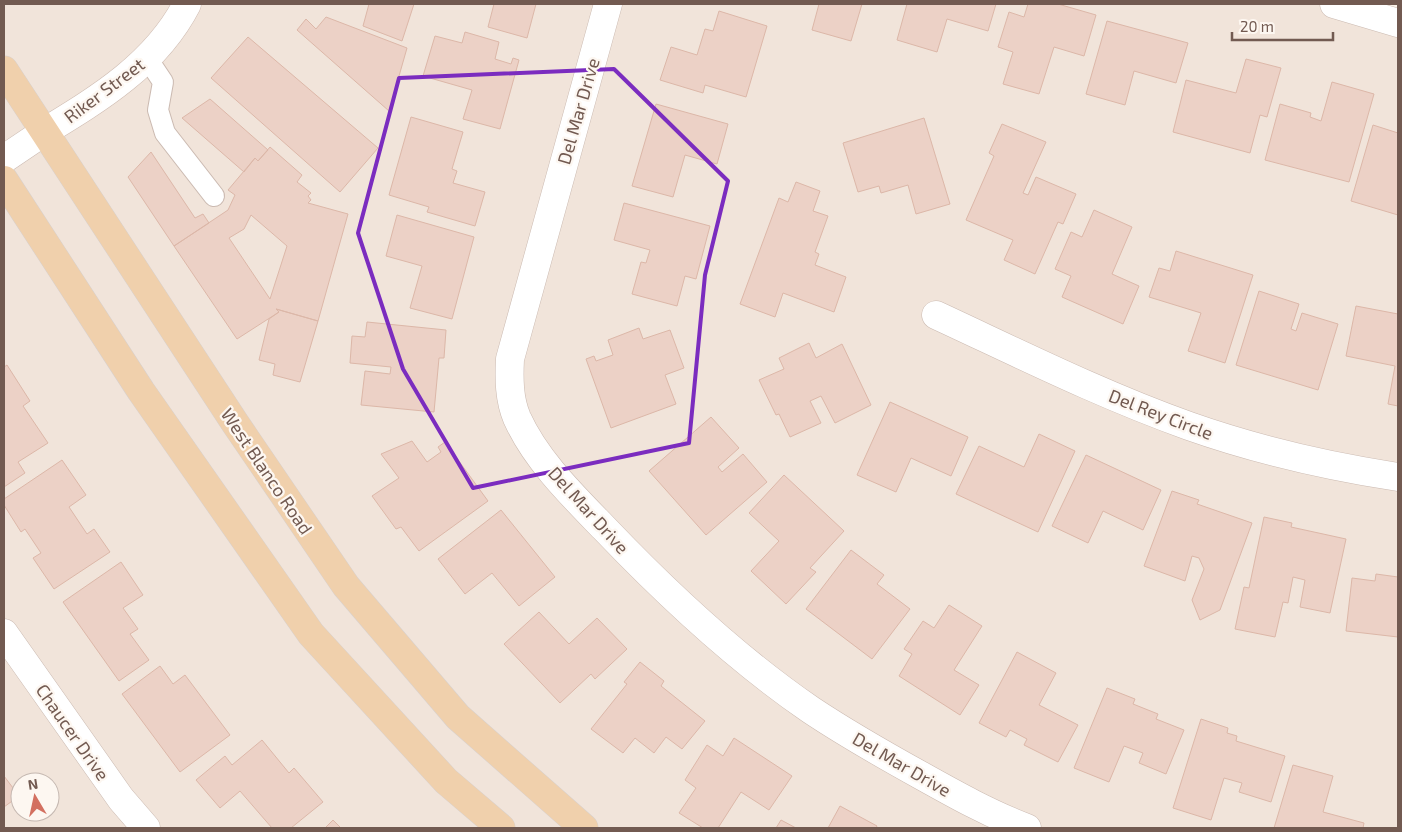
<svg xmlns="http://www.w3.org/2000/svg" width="1402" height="832" viewBox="0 0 1402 832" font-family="'Exo 2',sans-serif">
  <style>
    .residential { fill: #f1e4da; fill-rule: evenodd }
    .building { fill: #ecd1c6; stroke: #dcb7a8; fill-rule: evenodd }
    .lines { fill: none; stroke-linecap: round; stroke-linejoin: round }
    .lane-casing { stroke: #cbbab1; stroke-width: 22 }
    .street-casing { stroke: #cbbab1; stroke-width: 29 }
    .secondary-casing { stroke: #cfbcb2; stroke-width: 29 }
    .primary-casing { stroke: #d8d1ce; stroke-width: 29 }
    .lane { stroke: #fff; stroke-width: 20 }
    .street { stroke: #fff; stroke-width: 28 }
    .secondary { stroke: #fff; stroke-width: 28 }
    .primary { stroke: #f0d0ac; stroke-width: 28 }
    .marked { fill: none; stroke: #7b2cbf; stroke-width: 4; stroke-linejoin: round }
    .labels { text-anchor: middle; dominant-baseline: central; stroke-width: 4.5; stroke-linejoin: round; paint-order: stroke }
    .street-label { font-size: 18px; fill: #725a51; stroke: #fdf7f1 }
  </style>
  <rect width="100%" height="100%" fill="#faf3ea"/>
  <path class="residential" d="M4,4H1339L1398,23V828H4ZM20,782H50V812H20Z"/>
  <path class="building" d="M369,4H414L402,41L363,26Z
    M494,4H536L527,38L488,27Z
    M819,4H862L851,41L812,30Z
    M907,4H996L988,31L947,19L937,52L897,40Z
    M1028,4H1058L1096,15L1084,56L1054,47L1039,94L1003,84L1013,52L998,47L1009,12L1024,17Z
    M719,11L767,26L746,97L705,85L703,93L660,80L671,47L697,55L705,29L713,31Z
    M326,17L407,48L389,111L297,30L306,19L316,29Z
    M1107,21L1188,43L1176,83L1134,71L1125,105L1086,94Z
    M465,32L499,42L495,59L511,64L513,58L519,60L500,129L463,119L472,90L423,76L435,36L462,43Z
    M248,37L378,148L340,192L211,78Z
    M1246,59L1281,68L1267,117L1260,115L1250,153L1173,132L1186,80L1236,93Z
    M1332,82L1374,94L1349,182L1265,160L1280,104L1311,113L1310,117L1321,121Z
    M210,99L268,150L258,161L255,158L244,172L182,118Z
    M656,104L728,124L717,164L685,155L673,197L632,186Z
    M411,117L463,132L452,169L457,171L453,183L485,192L475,226L427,212L429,207L389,195Z
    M924,118L950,204L916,214L908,185L881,193L879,186L858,192L843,143Z
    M1002,124L1046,142L1023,193L1028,195L1036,177L1076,194L1063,224L1058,222L1035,274L1004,260L1013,240L966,220L994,156L989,153Z
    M1373,125L1398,133V215L1351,201Z
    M270,147L302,175L297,182L311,193L308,196L311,200L308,203L348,214L318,321L276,309L279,312L237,339L174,246L228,210L235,195L228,190L255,158L258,161ZM251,215L287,246L270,299L229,238L244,229Z
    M151,152L195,218L203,214L209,223L174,246L128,177Z
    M796,182L820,191L813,211L828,216L815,252L819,254L815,265L846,277L834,312L783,293L775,317L740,304L779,198L788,202Z
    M624,203L710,226L696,279L685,276L677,306L632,294L641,262L646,263L650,250L614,240Z
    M1094,210L1132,227L1112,274L1139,286L1123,324L1062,297L1071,276L1055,269L1071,232L1082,237Z
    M397,215L474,237L452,319L410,308L422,266L386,256Z
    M1176,251L1253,275L1225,363L1188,351L1201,313L1149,297L1159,268L1170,271Z
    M1259,291L1299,304L1291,329L1296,331L1302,313L1338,324L1318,390L1236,365Z
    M1356,306L1398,314V406L1388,404L1395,366L1346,356Z
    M276,309L318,321L300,382L273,375L275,364L259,360L269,319L279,312Z
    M367,322L446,330L444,358H439L434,412L361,405L365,371L390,374L391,367L350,363L352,336L365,337Z
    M639,328L643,339L670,330L684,368L665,375L676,404L611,428L586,359L594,356L596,361L613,355L608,340Z
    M809,343L816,358L842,344L871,405L835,423L821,396L810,401L821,423L790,437L779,414L776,415L759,380L784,369L779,358Z
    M7,365L30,401L23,406L48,443L18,462L25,473L4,487V367Z
    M890,402L968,437L951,476L911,458L896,492L857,475Z
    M711,417L739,448L718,467L722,472L743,454L767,482L706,535L649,471Z
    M1039,434L1075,451L1038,532L956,494L979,446L1024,467Z
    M412,441L427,462L441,452L438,447L445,442L488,501L419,551L401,527L396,529L372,496L399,478L381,454Z
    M1086,455L1161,490L1143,530L1103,511L1088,543L1052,526Z
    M62,460L86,495L69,507L87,534L94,529L110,552L54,589L33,558L41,553L25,529L21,532L4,505V499Z
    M784,475L844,531L810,568L816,572L786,604L751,571L779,541L749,513Z
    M1172,491L1199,500L1197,504L1252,523L1220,610L1200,620L1192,600L1204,569L1199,558L1192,556L1185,581L1144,566Z
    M501,510L555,577L519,606L492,573L465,594L438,559Z
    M1264,517L1292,523L1291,527L1346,539L1330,613L1300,607L1305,580L1293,577L1288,603L1283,602L1275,637L1235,629L1244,587L1249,588Z
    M851,550L884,575L877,584L910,609L872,659L806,609Z
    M121,562L143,595L123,608L138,629L130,634L149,660L119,681L63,602Z
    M1376,574L1398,577V637L1346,631L1352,578L1375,581Z
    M949,605L982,626L954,670L979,685L960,715L899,676L912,654L904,649L923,621L934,628Z
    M539,612L569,644L597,618L627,649L595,679L591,674L560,703L504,644Z
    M1017,652L1056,673L1039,705L1078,725L1058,762L1024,745L1027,739L1010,730L1006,737L979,723Z
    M640,662L664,681L661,686L705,721L682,749L666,737L654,753L635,738L623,753L591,729L627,684L624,682Z
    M160,666L173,684L185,675L230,735L180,772L122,694Z
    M1107,688L1135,699L1133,704L1158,714L1156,719L1184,730L1166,774L1139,763L1143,753L1124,746L1109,782L1074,768Z
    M1201,719L1228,728L1227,733L1237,736L1236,741L1285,756L1271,802L1239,792L1242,783L1224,778L1211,820L1173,808Z
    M734,738L792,776L769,810L741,792L718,828H703L679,813L696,788L685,780L707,745L723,756Z
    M262,740L289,773L294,768L323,802L291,828H272L240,791L220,808L196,780L225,756L232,765Z
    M1293,765L1333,776L1323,812L1364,823L1363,828H1274Z
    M4,776L19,796L4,807Z
    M840,806L877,826L876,828H828Z
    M333,820L341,828H325Z
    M781,820L796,828H776Z"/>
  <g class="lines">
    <defs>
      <path id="lane" d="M147,58L163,82L158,110L165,133L214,196"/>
      <path id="street" d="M608,4L510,359C509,379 509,399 517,418C536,460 572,495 604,528C667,594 735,658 811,710C847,734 884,755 922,776C956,795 990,814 1027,828
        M1334,4L1398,23
        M4,159L44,132
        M936,315C1020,354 1102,395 1189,426C1257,450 1327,466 1398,477
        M4,633L121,799L146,828"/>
      <path id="secondary" d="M44,132C100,98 156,64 187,4"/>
      <path id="primary" d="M4,70L235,423L346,586L458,717L584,828
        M4,180L141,391L311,634L446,781L501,828"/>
    </defs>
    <use href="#lane" class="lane-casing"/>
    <use href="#street" class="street-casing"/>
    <use href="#secondary" class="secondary-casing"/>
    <use href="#primary" class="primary-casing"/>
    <use href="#lane" class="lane"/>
    <use href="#street" class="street"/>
    <use href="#secondary" class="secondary"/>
    <use href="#primary" class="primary"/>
  </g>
  <path class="marked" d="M614,69L728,181L705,275L689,443L473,488L403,369L358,233L399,78Z"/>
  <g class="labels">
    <g class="street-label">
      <text transform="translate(104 90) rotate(-37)">Riker Street</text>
      <text transform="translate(578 111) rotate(-74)">Del Mar Drive</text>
      <text transform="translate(1161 414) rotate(21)">Del Rey Circle</text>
      <text transform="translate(267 471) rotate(56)">West Blanco Road</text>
      <text transform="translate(589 510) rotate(48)">Del Mar Drive</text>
      <text transform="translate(73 732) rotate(55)">Chaucer Drive</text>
      <text transform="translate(902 764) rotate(30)">Del Mar Drive</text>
    </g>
  </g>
  <rect width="1402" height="832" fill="none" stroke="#725a51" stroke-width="10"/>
  <g transform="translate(35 797) rotate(351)"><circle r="24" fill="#fdf7f1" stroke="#c5b8b1"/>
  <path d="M0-4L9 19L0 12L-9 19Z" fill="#d37060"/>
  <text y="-8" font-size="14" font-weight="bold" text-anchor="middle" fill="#725a51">N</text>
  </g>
  <path d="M1232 32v8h101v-8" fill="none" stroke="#725a51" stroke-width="2.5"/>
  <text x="1240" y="32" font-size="15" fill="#725a51" stroke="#fdf7f1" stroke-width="4" paint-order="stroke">20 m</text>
</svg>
